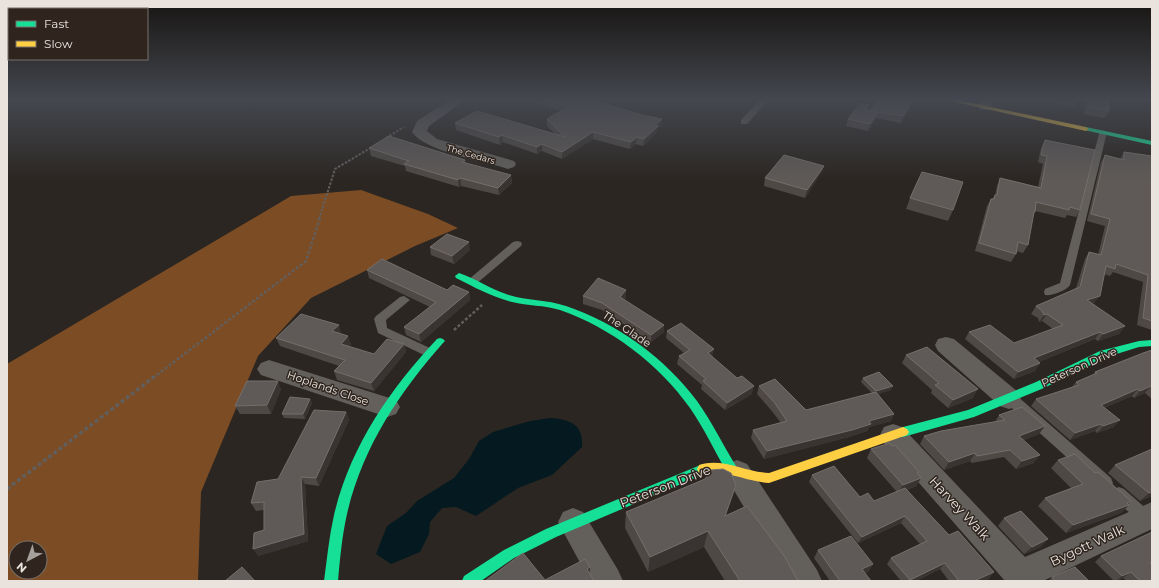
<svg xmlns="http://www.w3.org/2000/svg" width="1159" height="588" viewBox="0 0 1159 588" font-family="Montserrat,sans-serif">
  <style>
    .forest { fill: #7c4c24; fill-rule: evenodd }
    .water { fill: #041a20 }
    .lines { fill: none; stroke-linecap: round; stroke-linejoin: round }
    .path-far2 { stroke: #625e5c; stroke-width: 2; stroke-dasharray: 2.5 1.5; stroke-linecap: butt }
    .path-far1 { stroke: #625e5c; stroke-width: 2.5; stroke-dasharray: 3 2; stroke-linecap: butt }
    .path { stroke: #625e5c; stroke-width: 3.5; stroke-dasharray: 4 2.5; stroke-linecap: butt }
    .lane { fill: #63605c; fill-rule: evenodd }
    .street { fill: #63605c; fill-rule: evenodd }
    .fast { fill: #16e098; fill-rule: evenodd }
    .slow { fill: #ffcf43; fill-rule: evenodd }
    .wall { fill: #4f4946 }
    .shaded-wall { fill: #393431 }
    .building { fill: #5f5a57; stroke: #756f6c }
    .labels { text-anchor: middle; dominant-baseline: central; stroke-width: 3; stroke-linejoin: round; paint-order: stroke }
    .far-street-label { font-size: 9px; fill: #e9e2dd; stroke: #2f251e }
    .street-label { font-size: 11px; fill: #e9e2dd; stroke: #2f251e }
    .near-street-label { font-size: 13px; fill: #e9e2dd; stroke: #2f251e }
  </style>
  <rect width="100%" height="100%" fill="#2b2622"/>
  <path class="forest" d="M361,190L428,214L458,228L415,246L311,298L258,356L201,492L198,581H7V364L291,196ZM16,548H40V572H16Z"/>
  <path class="water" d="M550,418C570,419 584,425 582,447L552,475L518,488L476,516L456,507L442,508L430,522L429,534L420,552L391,564L376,554L387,526L406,513L417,501L454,478L469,459L479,441L493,432L530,421Z"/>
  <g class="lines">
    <path class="path-far2" d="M386,138L404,127
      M319,219L335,169L372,147"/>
    <path class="path-far1" d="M454,330L482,305
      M153,378L306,261L320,218"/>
    <path class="path" d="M7,489L154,377"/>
    <path class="lane" d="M761,99H769L747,124H741V120Z
      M877,99H884L873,117H867L866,115Z
      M1100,130L1107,132L1070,285C1066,291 1052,296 1045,295L1044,292L1045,289L1060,283Z
      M517,241L521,242L522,244L521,246L476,284H468L467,282L468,280L513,242Z
      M404,296L410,300L386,320L387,328L432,349L434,352L432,355H424L378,333L374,319L376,316L400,297Z
      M1010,393L1015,394L1111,478L1113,483L1111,488L1106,489L1101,488L1005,402L1003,398L1005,394Z
      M1119,487L1124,489L1150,512L1152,516L1150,522L1145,524L1140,522L1114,499L1112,494L1114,489Z"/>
    <path class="street" d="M451,99L465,100L429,126L427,131L437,139L514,161L516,164L514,167L508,169L502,167C480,161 424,150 412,132L417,121Z
      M980,99H994L990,110H980L978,107Z
      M946,337L954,339L1018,392L1021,399L1018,406L1009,409L1000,406L938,351L935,345L938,339Z
      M269,360L396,400L400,407L396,414L387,417L261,375L257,369L261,363Z
      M893,424L902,427L1025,557L1152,502V529L1043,581H1005L884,443L880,435L884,427Z
      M737,460L747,464L817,570L822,581H788L723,472L727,464Z
      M573,508L583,512L618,570L623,581H590L558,522L563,512Z"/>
    <path class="fast" d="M1086,127L1152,141V145L1084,130L1083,129Z
      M459,273C475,278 490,289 506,294C526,301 546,299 566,306C617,323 665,358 697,401C712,422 723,445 736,466L738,470L736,474L732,475L728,474C715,452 704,428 690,408C658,363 611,328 560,310C544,305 528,306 512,302C492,297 474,287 456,278L455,276Z
      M440,338L443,339L445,341L443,343C399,393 362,448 347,514C342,536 340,559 338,581H324C327,559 329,537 334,515C350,447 390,389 437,339Z
      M1152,340V346L1139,347L1107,357L1044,388L974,417L903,437L899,435L897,432L899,429L903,427L968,410L1036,382L1100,351L1139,341Z
      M703,464L707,465L709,469L707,473L556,537L514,558L481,581H462L464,576L504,550L546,529Z"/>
    <path class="slow" d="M942,99H952L1086,127L1089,129L1086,131Z
      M903,427L907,429L909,432L907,435L769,483C751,482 735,474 718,473C711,472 705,475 699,473L697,469L699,465C722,457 745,472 769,473Z"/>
  </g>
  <path class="wall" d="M522,99H590L642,115L662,119L661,126L657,129V132L643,146L636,144L630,149L593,139L562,159L542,151L537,154L503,142L500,145L456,130L455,123L555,134L547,126V119L561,111Z
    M1036,99H1078V100L1074,107Z
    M1085,99H1109V111L1105,118L1084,114Z
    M912,101L910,108L901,123L876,118L868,131L846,126L848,119L867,110L868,111L875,112Z
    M1045,140L1080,210L1076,217L1067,215L1065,218L1035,211V212L1033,217L1028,245L1023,253L1016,251V254L1011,262L975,251L987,206L991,199H992L995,195L997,186L1000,178L1038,187L1043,164L1038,162L1041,148Z
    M369,148L465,160L466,163L511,175L512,183L499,195L461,186L459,187L406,171L405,166L371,156Z
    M1124,152L1152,156V330L1137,325L1143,282L1113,272L1110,276L1104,274L1094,303L1092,304L1125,326L1119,334L1098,341L1095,339L1039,362L1040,363L1035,371L1014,379L965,339L969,332L1014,343L1053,329L1042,321L1039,322L1038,318L1031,314L1036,306L1076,288L1085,259L1089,252L1098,255L1105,226L1087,221L1101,162L1105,155L1120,159Z
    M824,166L821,173L805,198L764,186L765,178Z
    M910,198L953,210L948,221L906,209Z
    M430,247L470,250L454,264L431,255Z
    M367,270L447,290L469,292L470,300L421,342L406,335L404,327L430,307L369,278Z
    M626,290V298L624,300L664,332L651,342L602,310L583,304V296Z
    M667,331L712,356L752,394L725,410L701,389L702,385L677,364L679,356L684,353L666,338Z
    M341,333V334L351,344L349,346L374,354L404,344L406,352L374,391L337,380L334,371L339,366L280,346L276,338Z
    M1152,350V399L1145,393L1134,398L1132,396L1104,408L1114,427L1097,433L1095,431L1070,440L1031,406L1036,399L1072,387L1076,382L1093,375L1095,372Z
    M906,355L973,398L948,408L931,393L932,390L902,363Z
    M863,378L891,390L878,394L894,414L891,421L869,427L867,431L849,437L764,459L751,438L753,430L781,423L771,410L757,394L759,386L806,410L872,393L861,382Z
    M281,389L271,414H240L235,406Z
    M310,399L312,403L305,419L284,418L282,414Z
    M346,412L349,420L319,486L305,484L308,541L258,556L264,530V510L256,511L251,503L278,479Z
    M999,415L1045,426L1039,434L1023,440L1034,463L1016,469L1004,457L972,463L970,461L944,470L920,444L924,436L995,422Z
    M871,449L919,472L918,474L921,478L916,486L907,490L989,579L983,581H949L940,569L916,581H901L887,564L891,558L920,544L901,523L858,543L809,482L812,475L860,497L874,501L897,492L867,458Z
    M1152,449V496L1140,501L1108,473L1115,465Z
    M1058,460L1129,505L1121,513L1066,533L1038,506L1045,498L1071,488L1051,468Z
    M736,485L726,515L798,581H725L704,547L648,572L625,528L626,512Z
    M1004,518L1041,547L1024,554L998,526Z
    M818,550L873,564L868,572L865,573L871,581H830L814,558Z
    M1101,556L1152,564V581H1127L1123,578L1117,581H1114L1095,562Z
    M1052,577L1089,581H1048Z"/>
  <path class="shaded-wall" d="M912,101L910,108L901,123L903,116Z
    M878,112L876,118L868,131L870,124Z
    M662,119L661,126L657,129V132L643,146L644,139L655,125Z
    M593,132V139L562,159V152Z
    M502,135L503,142L500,145L499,137Z
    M637,137L636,144L630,149L631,142Z
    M542,144V151L537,154V147Z
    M824,166L821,173L805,198L807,190Z
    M511,175L512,183L499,195L498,188Z
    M460,178L461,186L459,187L458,180Z
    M469,242L470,250L454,264L452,256Z
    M626,290V298L619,305L620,297Z
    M469,292L470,300L421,342L419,334Z
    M1100,296L1094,303L1082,308L1087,300Z
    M1047,314L1042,321L1039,322L1044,315Z
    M339,325L341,333L335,340L332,331Z
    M664,325V332L651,342V335Z
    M1125,326L1119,334L1098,341L1103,334Z
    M1100,332L1095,339L1029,366L1034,358Z
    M348,336L351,344L344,352L341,344Z
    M404,344L406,352L374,391L371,383Z
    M714,349L712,357L708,353Z
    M1040,363L1035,371L1014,379L1018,372Z
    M278,381L281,389L271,414L267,405Z
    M754,386L752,394L725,410L727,403Z
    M893,386L891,390L874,396L876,391Z
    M1151,386L1145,393L1134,398L1140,391Z
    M978,389L973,398L948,408L953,400Z
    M1138,389L1132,396L1095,412L1101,405Z
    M310,399L312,403L305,419L303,414Z
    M346,412L349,420L319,486L316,478Z
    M894,414L891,421L869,427L867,431L849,437L764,459L767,451L869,421Z
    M1120,420L1114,427L1097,433L1103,426Z
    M1101,424L1095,431L1070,440L1075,433Z
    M1045,426L1039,434L1014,444L1019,436Z
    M975,453L970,461L944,470L949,462Z
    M1040,455L1034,463L1016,469L1022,461Z
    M301,477L305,484L308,541L258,556L253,549Z
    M921,478L916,486L898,493L903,485Z
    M736,485L731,501L720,531L725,516Z
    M1152,492V496L1140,501L1149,493Z
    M1131,501L1126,506L1129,505L1121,513L1066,533L1073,525Z
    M905,516L901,523L858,543L862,537Z
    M708,531L704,547L648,572L650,557Z
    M1048,539L1041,547L1024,554L1032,547Z
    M945,563L940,569L916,581H909Z
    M873,564L868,572L858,577L862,569Z
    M590,567L589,581L587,569Z
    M994,572L989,579L983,581H974Z
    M1131,572L1123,578L1116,581L1122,576Z"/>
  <path class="building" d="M542,99H590L642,115L662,119L655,125L658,126L644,139L637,137L631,142L593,132L562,152L542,144L537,147L502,135L499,137L455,123L477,111L565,137L547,119L568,107Z
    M884,99H901L912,101L903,116L878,112L870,124L848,119L860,103L869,105L867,108L868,111L875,112Z
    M1070,99H1078V100Z
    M1088,99H1109V111L1088,107Z
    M389,136L465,160L462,162L511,175L498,188L460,178L458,180L404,164L409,161L369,148Z
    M1045,140L1095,150L1080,210L1070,207L1069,210L1036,202L1035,212H1034L1028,245L1018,242L1016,254L979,243L991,199H994L995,195H997L1000,178L1041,188L1047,156L1041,155Z
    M1124,152L1152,156V321L1143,318L1148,275L1116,264L1115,269L1106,266L1100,296L1087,300L1125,326L1103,334L1100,332L1034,358L1040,363L1018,372L969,332L990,325L1014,343L1063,325L1047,314L1044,315L1042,311L1036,306L1080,287L1089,252L1101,255L1110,219L1091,214L1105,155L1124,160Z
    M784,155L824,166L807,190L765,178Z
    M922,172L963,182L953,210L910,198Z
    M447,234L469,242L452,256L430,247Z
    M382,259L447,290L453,285L469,292L419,334L404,327L436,302L367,270Z
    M598,278L626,290L620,297L664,325L651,335L602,303L583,296Z
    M301,314L339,325L332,331L348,336L341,344L374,354L387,339L404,344L371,383L334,371L345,360L276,338Z
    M681,323L714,349L708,353L737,378L742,376L754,386L727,403L703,381L706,379L679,356L690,350L667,331Z
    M927,347L978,389L953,400L935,385L939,383L906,355Z
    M1152,350V387L1151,386L1140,391L1138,389L1101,405L1120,420L1103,426L1101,424L1075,433L1036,399L1079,385L1076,382L1097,373L1095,372L1143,353Z
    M879,372L893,386L876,391L863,378Z
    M775,379L806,410L876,392L894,414L869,421L871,424L852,430L767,451L753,430L787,421L774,402L759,386Z
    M247,381H278L267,405L235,406Z
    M290,397L310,399L303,414H282Z
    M1022,407L1045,426L1019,436L1040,455L1022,461L1010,450L977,456L975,453L949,462L924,436L941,431L1005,420L999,415Z
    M314,410L346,412L316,478L301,477L304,534L253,549L254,533L264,530V502L251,503L257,482L278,479Z
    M890,443L892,446L895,445L919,472L917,473L921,478L903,485L871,449Z
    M1152,449V492L1149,493L1115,465Z
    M1075,454L1095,473L1098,472L1131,501L1127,503L1129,505L1073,525L1045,498L1083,484L1058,460Z
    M834,466L860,497L868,493L874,501L905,488L949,535L958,531L994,572L974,581H959L945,563L910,580L891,558L927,541L905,516L862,537L812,475Z
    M723,469L731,473L736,485L725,516L747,506L785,557L798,581H740L708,531L650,557L626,512L705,479L711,470Z
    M1021,511L1048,539L1032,547L1004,518Z
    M1152,532V561L1150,563L1152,565V581H1140L1131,572L1122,576L1101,556Z
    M851,536L873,564L862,569L871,581H840L818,550Z
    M523,553L545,580L585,559L590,567L587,569L594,581H485Z
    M242,567L255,581H225Z
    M1075,567L1089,581H1052L1054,580L1052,577Z"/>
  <linearGradient id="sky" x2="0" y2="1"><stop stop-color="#181513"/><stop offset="0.55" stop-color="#44474f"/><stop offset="1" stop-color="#44474f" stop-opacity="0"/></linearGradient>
  <rect width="1159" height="181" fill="url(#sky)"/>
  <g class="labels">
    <g class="far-street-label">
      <text transform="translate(471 154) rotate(16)">The Cedars</text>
    </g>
    <g class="street-label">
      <text transform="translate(627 329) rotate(34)">The Glade</text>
      <text transform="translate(1079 367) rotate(-24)">Peterson Drive</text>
      <text transform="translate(328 388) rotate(19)">Hoplands Close</text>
    </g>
    <g class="near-street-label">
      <text transform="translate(665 486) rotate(-21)">Peterson Drive</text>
      <text transform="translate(960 508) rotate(47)">Harvey Walk</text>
      <text transform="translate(1087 545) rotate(-25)">Bygott Walk</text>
    </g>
  </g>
  <rect width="1159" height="588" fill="none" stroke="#e9e2dd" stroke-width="16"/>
  <rect x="8" y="8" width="140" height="52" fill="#2f251e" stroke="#79716a"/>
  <rect x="16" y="21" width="20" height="6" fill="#16e098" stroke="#79716a"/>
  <text x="44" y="28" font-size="12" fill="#e9e2dd">Fast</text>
  <rect x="16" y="41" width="20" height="6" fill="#ffcf43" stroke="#79716a"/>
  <text x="44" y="48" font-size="12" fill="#e9e2dd">Slow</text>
  <g transform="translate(28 560) rotate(221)"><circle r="19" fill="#2f251e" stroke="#79716a"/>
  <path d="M0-3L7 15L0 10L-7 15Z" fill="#a6a09c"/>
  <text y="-6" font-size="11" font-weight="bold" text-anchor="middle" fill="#e9e2dd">N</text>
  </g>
</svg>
